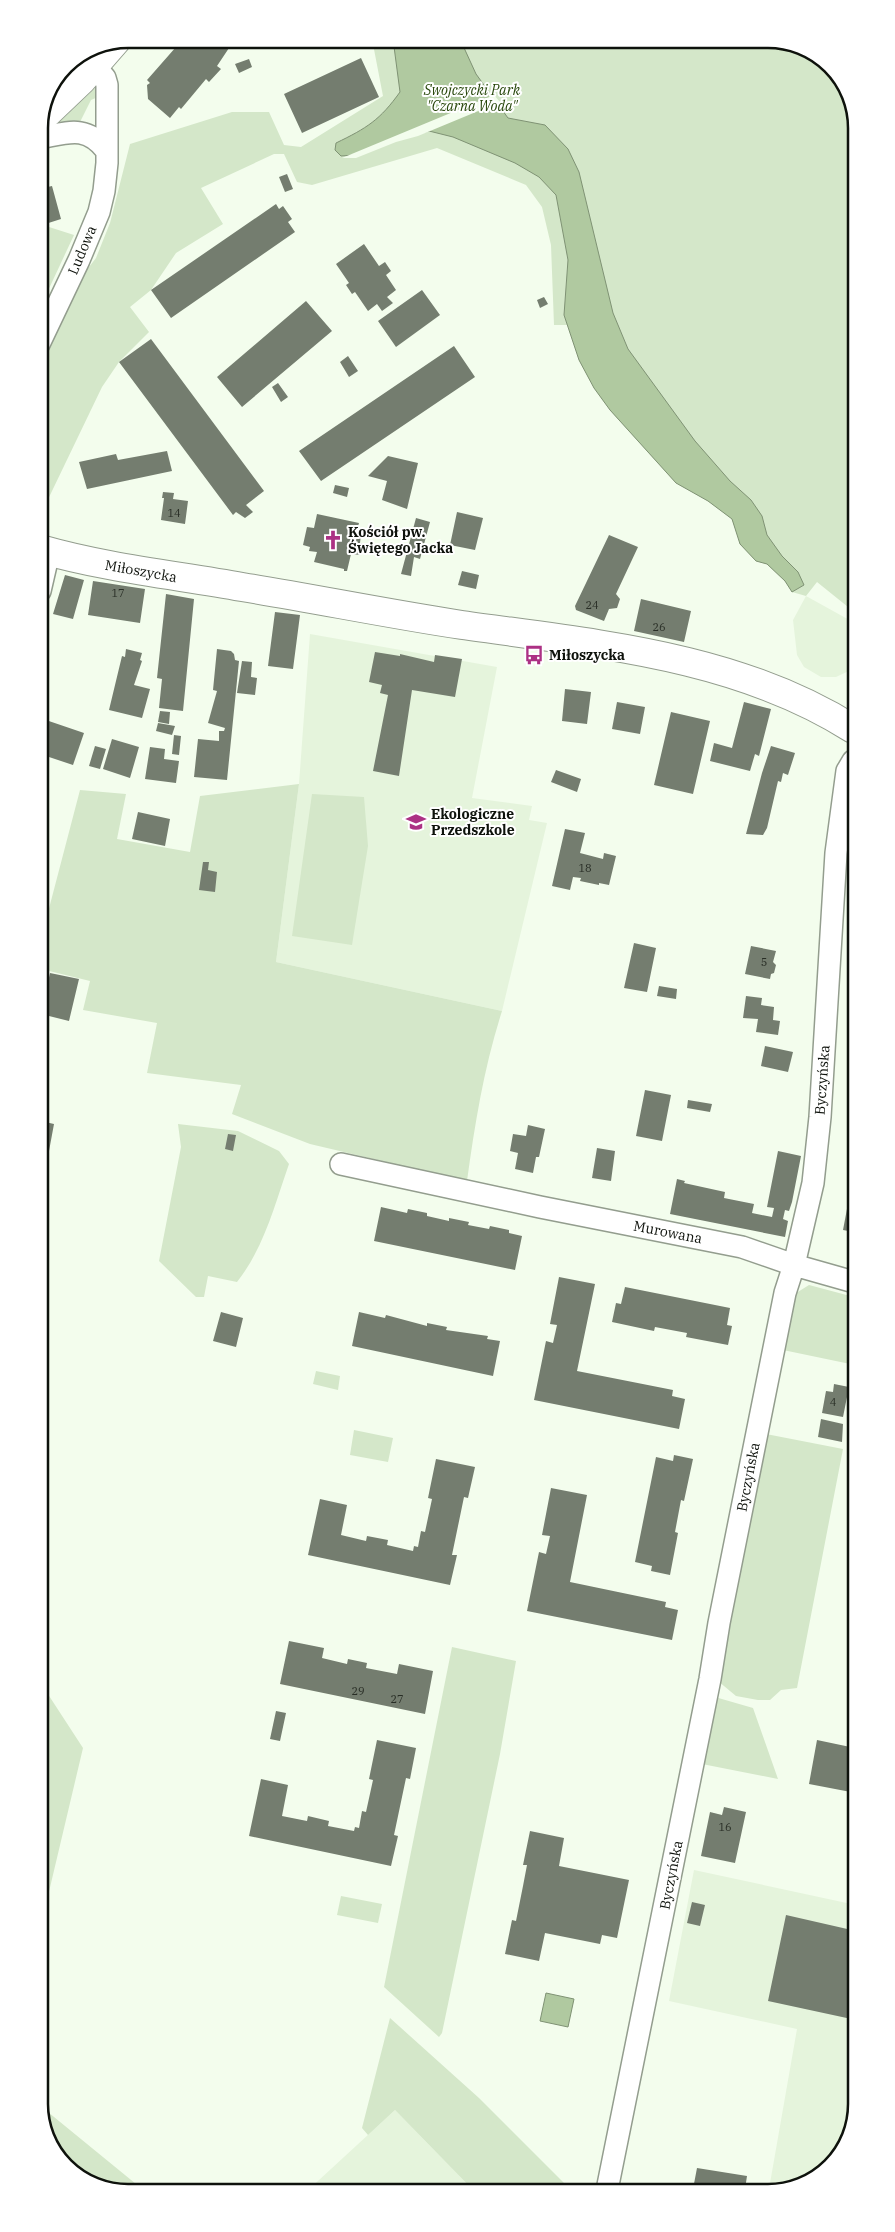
<svg xmlns="http://www.w3.org/2000/svg" width="895" height="2232" viewBox="0 0 895 2232" font-family="'IBM Plex Serif',serif">
  <style>
    .built { fill: #e5f4dc }
    .green { fill: #d4e7c9 }
    .water { fill: #b0c9a0; stroke: #7f9274 }
    .pier { fill: #f3fded }
    .building { fill: #747d6f }
    .lines { fill: none; stroke-linecap: round; stroke-linejoin: round }
    .street-casing { stroke: #939d8e; stroke-width: 24 }
    .secondary-casing { stroke: #939d8e; stroke-width: 30 }
    .street { stroke: #fff; stroke-width: 21 }
    .secondary { stroke: #fff; stroke-width: 28 }
    .labels { text-anchor: middle; dominant-baseline: central; stroke-width: 4; stroke-linejoin: round; paint-order: stroke }
    .number-label { font-size: 11px; fill: #282d25 }
    .park-label { font-size: 14px; font-style: italic; fill: #27460a; stroke: #fff }
    .street-label { font-size: 14px; fill: #0e120c; stroke: #fff }
    .poi-label { font-size: 14px; font-weight: bold; fill: #0e120c; stroke: #fff; text-anchor: start }
    .rim { fill: none; stroke: #0e120c; stroke-width: 2.5 }
  </style>
  <rect width="100%" height="100%" fill="#f3fded"/>
  <path class="built" d="M806,596L853,622V669L836,677H821L804,667L797,655L793,620Z
    M310,634L497,667L472,798L532,806L529,820L547,823L502,1011L276,962L299,784Z
    M694,1870L856,1905V2105L838,2158L796,2189H769L797,2029L669,2001Z
    M395,2110L474,2191L306,2192Z"/>
  <path class="green" d="M372,39H774L822,57L852,99L853,611L817,582L806,596L792,592L785,581L767,564L756,561L740,544L732,519L708,501L676,483L610,410L594,388L579,360L568,325H554L551,245L542,207L526,185L437,148L312,185L297,182L284,154H274L201,188L223,224L176,253L151,290L130,307L149,332L119,362L102,387L40,516L39,368L79,280L96,258L110,223L130,144L232,112H269L284,145L301,147L383,96Z
    M95,88L98,97L91,100L80,122L60,125L58,123Z
    M49,227L74,235L39,310V255Z
    M299,784L276,962L502,1011C484,1067 475,1123 467,1181L310,1144L232,1114L241,1085L147,1073L157,1023L83,1010L90,981L41,969V939L80,790L126,794L117,839L190,852L200,796Z
    M312,794L364,797L368,846L352,945L292,936Z
    M178,1124L238,1131L279,1151L289,1164C275,1204 264,1248 237,1282L208,1276L204,1297H196L159,1261L181,1147Z
    M809,1285L854,1297L855,1365L783,1350L793,1295Z
    M316,1371L340,1376L338,1390L313,1384Z
    M354,1430L393,1438L388,1462L350,1455Z
    M766,1434L843,1449L797,1688L781,1690L770,1700H758L736,1696L718,1681Z
    M452,1647L516,1661L500,1754L442,2033L439,2037L384,1987Z
    M42,1685L83,1748L43,1917Z
    M715,1697L753,1708L778,1779L702,1764Z
    M341,1896L382,1904L378,1923L337,1915Z
    M390,2018L479,2098L571,2190L474,2191L395,2110L368,2135L362,2128Z
    M43,2108L147,2193H121L73,2175L43,2133Z"/>
  <path class="water" d="M393,39H460L476,74L508,118L545,125L568,149L579,172L613,313L628,349L695,441L730,481L751,500L762,516L767,535L782,556L798,572L804,585L792,592L785,581L767,564L756,561L740,544L732,519L708,501L676,483L610,410L594,388L579,360L564,315L568,260L556,195L539,177L515,163L453,137L429,131L395,139L355,155L341,156L335,150L336,143C367,128 380,120 400,92Z
    M546,1993L574,1999L568,2027L540,2021Z"/>
  <path class="pier" d="M494,95L500,102L418,136L396,142L356,158H342Z"/>
  <path class="building" d="M183,39H220L229,48L217,66L221,69L209,82L206,79L181,109L179,107L170,118L148,99L147,85L150,83L147,80Z
    M361,58L379,97L302,133L284,94Z
    M249,59L252,67L239,73L235,64Z
    M287,174L293,189L285,192L279,177Z
    M52,186L61,219L39,226V189Z
    M276,204L279,209L283,206L292,219L288,222L295,232L171,318L151,290Z
    M364,244L379,266L385,262L391,271L386,275L396,290L387,297L393,303L382,311L377,304L368,311L355,292L352,294L346,285L349,283L336,264Z
    M422,290L440,315L396,347L378,321Z
    M544,297L548,304L540,308L537,300Z
    M306,301L332,331L242,407L217,377Z
    M151,339L264,491L246,505L253,512L245,518L236,512L233,515L119,362Z
    M454,346L475,377L321,481L299,451Z
    M348,356L358,371L349,377L340,362Z
    M278,383L288,397L281,402L272,387Z
    M167,451L172,471L87,489L79,462L116,454L118,460Z
    M388,456L418,463L407,509L382,500L387,481L368,476Z
    M335,485L349,488L347,497L333,493Z
    M163,492L174,493L173,499L188,501L185,524L161,520L164,498H162Z
    M457,512L483,518L475,550L450,545Z
    M317,514L359,523L356,533L361,534L360,543L364,544L361,555L351,554L347,571H344V569L314,562L317,552L309,551L310,547L303,545L307,527L314,528Z
    M416,518L430,522L420,559L414,557L411,576L401,574Z
    M609,535L638,547L616,594L620,599L617,608L609,609L604,621L576,610L575,606Z
    M462,571L479,575L476,589L458,585Z
    M65,575L84,580L73,619L53,614Z
    M93,581L145,589L140,623L88,615Z
    M166,594L194,599L183,711L159,708L162,679L157,678Z
    M641,599L691,611L684,642L634,631Z
    M275,612L300,615L293,669L268,666Z
    M126,649L142,653L140,660L142,661L134,685L150,689L142,718L109,710L122,656L125,657Z
    M217,649L231,651L234,654L235,660L239,661L227,780L194,777L198,739L219,741V731H224L225,728L208,723L217,691L213,690Z
    M375,652L400,656V654L434,662L435,655L462,659L455,697L412,690L399,776L373,771L388,695L380,693L382,685L369,682Z
    M242,661L252,662L251,677L257,678L255,695L237,693Z
    M565,689L591,692L587,724L562,721Z
    M617,702L645,707L640,734L612,729Z
    M744,702L771,709L759,756L755,754L750,771L710,761L714,743L732,748Z
    M160,711L170,712L169,724L158,722Z
    M671,712L710,721L693,794L654,785Z
    M40,718L84,733L73,765L40,754Z
    M158,723L175,726L172,735L156,731Z
    M174,735L181,736L179,755L172,754Z
    M112,739L139,747L130,778L103,769Z
    M95,746L106,749L100,769L89,766Z
    M771,746L795,753L788,775L783,773L781,782L778,781L767,828L763,835L746,834L762,773Z
    M150,747L165,749L164,759L179,761L176,783L145,779Z
    M556,770L581,779L577,792L551,782Z
    M138,812L170,819L165,846L132,839Z
    M565,829L585,833L580,853L603,859L604,853L616,856L609,885L599,883V885L580,881L581,878L573,877L570,890L552,886Z
    M203,862H209L208,870L217,872L215,892L199,890Z
    M634,943L656,948L647,992L624,988Z
    M751,946L776,951L773,962L776,965L774,973L771,974L770,979L745,974Z
    M50,973L79,979L69,1021L45,1015L47,1006L43,1005Z
    M659,986L677,989L676,999L657,996Z
    M746,996L762,998L761,1005L774,1007L773,1020L780,1021L778,1035L756,1032L758,1019L743,1018Z
    M765,1046L793,1052L788,1072L761,1066Z
    M645,1090L671,1095L662,1141L636,1136Z
    M688,1100L712,1104L710,1112L687,1108Z
    M41,1121L54,1124L49,1151L41,1149Z
    M528,1125L545,1129L539,1157H536L533,1173L515,1169L518,1153L510,1151L513,1134L526,1136Z
    M228,1134L236,1135L233,1151L225,1149Z
    M597,1148L615,1151L611,1181L592,1178Z
    M778,1151L801,1156L792,1202L789,1211L785,1210L783,1219L788,1221L785,1237L670,1214L677,1179L685,1181L684,1183L725,1192L724,1198L754,1204L752,1213L772,1217L774,1208L767,1207Z
    M850,1193H854V1232L843,1230Z
    M381,1207L407,1213L408,1209L427,1213V1216L449,1221V1218L469,1222L468,1225L489,1229L490,1226L509,1230V1233L522,1236L515,1270L374,1241Z
    M559,1277L595,1284L577,1371L673,1390L672,1396L685,1399L679,1429L534,1400L546,1341L553,1343L557,1325L550,1324Z
    M625,1287L730,1308L727,1325L732,1326L728,1345L686,1337L687,1333L655,1327L654,1331L612,1322L616,1303L621,1304Z
    M221,1312L243,1318L236,1347L213,1341Z
    M359,1312L385,1318L386,1315L427,1326V1323L447,1327L446,1330L488,1336L487,1339L500,1341L493,1376L352,1346Z
    M834,1384L849,1387L843,1417L822,1413L826,1391L833,1392Z
    M821,1419L843,1424L842,1442L818,1437Z
    M674,1455L693,1459L684,1501L681,1500L675,1532L678,1533L670,1575L651,1571L652,1566L635,1562L656,1457L673,1461Z
    M436,1459L475,1467L468,1498L464,1497L452,1555H457L450,1585L308,1555L320,1499L347,1505L341,1535L366,1541L367,1536L388,1540L387,1545L413,1551L414,1546L418,1547L421,1531L425,1532L432,1499L428,1498Z
    M551,1488L587,1495L570,1582L666,1602L665,1607L678,1610L672,1640L527,1611L539,1552L546,1554L550,1536L542,1535Z
    M289,1641L324,1648L322,1658L347,1664L348,1659L367,1663L366,1668L397,1674L399,1664L433,1671L425,1714L280,1684Z
    M276,1711L286,1713L280,1741L270,1739Z
    M377,1740L416,1748L410,1779L406,1778L394,1835L398,1836L391,1866L249,1836L261,1779L288,1785L282,1816L307,1821L308,1816L329,1821L328,1826L354,1831L355,1827L359,1828L362,1811L366,1812L373,1780L369,1779Z
    M817,1740L855,1748L856,1793L809,1784Z
    M724,1807L746,1812L735,1863L701,1856L710,1812L722,1815Z
    M530,1831L564,1838L559,1866L629,1880L617,1938L602,1935L600,1944L545,1933L539,1961L505,1954L512,1920L516,1921L523,1886L527,1865H523Z
    M692,1902L705,1905L700,1926L687,1923Z
    M786,1915L856,1931V2020L768,2001Z
    M697,2168L747,2176L745,2189H693Z"/>
  <g class="lines">
    <defs>
      <path id="street" d="M39,138C67,133 86,124 106,150
        M39,344L79,260L99,212L104,191L107,163V85L105,78L95,66
        M40,591L49,552
        M341,1164L540,1207L742,1247L794,1265L854,1282
        M607,2190L710,1679L719,1623L785,1293L794,1265L813,1183L820,1117L836,853L847,771L853,761"/>
      <path id="secondary" d="M40,120L82,80L116,41
        M40,549C106,568 175,575 242,587C316,599 389,614 462,625C596,644 736,655 853,729"/>
    </defs>
    <use href="#street" class="street-casing"/>
    <use href="#secondary" class="secondary-casing"/>
    <use href="#street" class="street"/>
    <use href="#secondary" class="secondary"/>
  </g>
  <defs>
    <symbol id="church-bare" viewBox="-9 -9 18 18"><path d="M-1.2-6h2.4v3.5h3.3v2.4h-3.3V6h-2.4V-.1h-3.3v-2.4h3.3Z" fill="#ac3184" stroke="#fff" stroke-width="2.5" paint-order="stroke"/></symbol>
    <symbol id="bus-bare" viewBox="-9 -9 18 18"><path d="M-5-6H5V4H4V6H2V4H-2V6H-4V4H-5ZM-3.5-4V0h7V-4ZM-3.5 1.2v1.5H-2V1.2ZM2 1.2v1.5H3.5V1.2Z" fill="#ac3184" stroke="#fff" stroke-width="2.5" paint-order="stroke"/></symbol>
    <symbol id="school-bare" viewBox="-9 -9 18 18"><path d="M0-5L7-2L0 1L-7-2ZM-4 1L0 2.5L4 1V4Q0 6-4 4Z" fill="#ac3184" stroke="#fff" stroke-width="2.5" paint-order="stroke"/></symbol>
  </defs>
  <g fill-rule="evenodd">
    <use href="#church-bare" x="319" y="526" width="28" height="28"/>
    <use href="#bus-bare" x="520" y="641" width="28" height="28"/>
    <use href="#school-bare" x="402" y="808" width="28" height="28"/>
  </g>
  <g class="labels">
    <g class="number-label">
      <text x="174" y="513">14</text>
      <text x="118" y="593">17</text>
      <text x="592" y="605">24</text>
      <text x="659" y="627">26</text>
      <text x="585" y="868">18</text>
      <text x="764" y="962">5</text>
      <text x="833" y="1402">4</text>
      <text x="358" y="1691">29</text>
      <text x="397" y="1699">27</text>
      <text x="725" y="1827">16</text>
    </g>
    <g class="park-label">
      <text x="472" y="90">Swojczycki Park<tspan x="472" dy="16">"Czarna Woda"</tspan></text>
    </g>
    <g class="street-label">
      <text transform="translate(82 250) rotate(-67)">Ludowa</text>
      <text transform="translate(141 571) rotate(10)">Miłoszycka</text>
      <text transform="translate(822 1080) rotate(-86)">Byczyńska</text>
      <text transform="translate(668 1232) rotate(11)">Murowana</text>
      <text transform="translate(748 1477) rotate(-79)">Byczyńska</text>
      <text transform="translate(671 1875) rotate(-79)">Byczyńska</text>
    </g>
    <g class="poi-label">
      <text x="348" y="532">Kościół pw.<tspan x="348" dy="16">Świętego Jacka</tspan></text>
      <text x="549" y="655">Miłoszycka</text>
      <text x="431" y="814">Ekologiczne<tspan x="431" dy="16">Przedszkole</tspan></text>
    </g>
  </g>
  <path d="M0 0H895V2232H0ZM128 48H768A80 80 0 0 1 848 128V2104A80 80 0 0 1 768 2184H128A80 80 0 0 1 48 2104V128A80 80 0 0 1 128 48Z" fill="#fff" fill-rule="evenodd"/>
  <path class="rim" d="M128 48H768A80 80 0 0 1 848 128V2104A80 80 0 0 1 768 2184H128A80 80 0 0 1 48 2104V128A80 80 0 0 1 128 48Z"/>
</svg>
